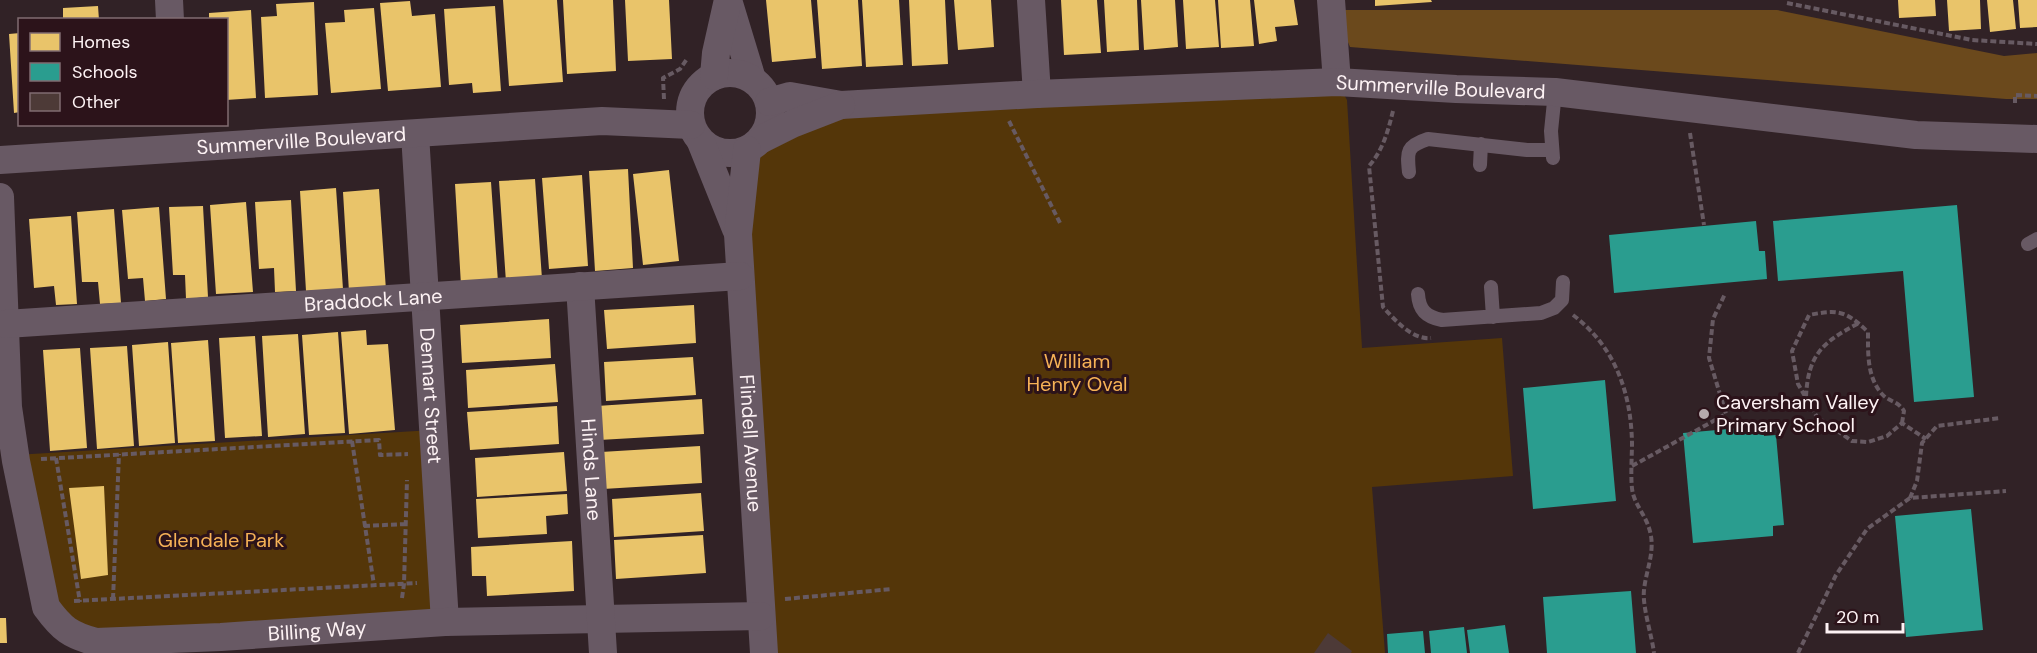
<svg xmlns="http://www.w3.org/2000/svg" width="2037" height="653" viewBox="0 0 2037 653" font-family="'DM Sans',sans-serif">
  <style>
    .green { fill: #543609 }
    .forest { fill: #6b491c }
    .homes { fill: #e9c46a }
    .schools { fill: #2a9d8f }
    .building { fill: #4d3a37 }
    .lines { fill: none; stroke-linecap: round; stroke-linejoin: round }
    .path { stroke: #675a62; stroke-width: 4; stroke-dasharray: 6 3; stroke-linecap: butt }
    .lane { stroke: #685964; stroke-width: 14 }
    .street { stroke: #685964; stroke-width: 28 }
    .poi-dot { fill: #b6a9ac; stroke: #2c131a; stroke-width: 2 }
    .labels { text-anchor: middle; dominant-baseline: central; stroke-width: 6; stroke-linejoin: round; paint-order: stroke }
    .street-label { font-size: 20px; fill: #fdf2f4; stroke: #2c131a }
    .park-label { font-size: 20px; fill: #f7b256; stroke: #2c131a }
    .poi-label { font-size: 20px; fill: #fdf2f4; stroke: #2c131a; text-anchor: start }
  </style>
  <rect width="100%" height="100%" fill="#312226"/>
  <path class="green" d="M1337,82L1347,100L1362,348L1502,338L1513,476L1372,487L1385,653H764L738,234L755,145L841,105Z
    M433,430L445,622L221,637L59,625L15,455Z"/>
  <path class="forest" d="M1342,10H1777L2004,56L2037,53V99H2006L1350,47L1345,35Z"/>
  <path class="homes" d="M503,0H557L563,82L509,86Z
    M563,0H613L616,71L567,74Z
    M625,0H669L672,59L628,61Z
    M766,0H811L816,58L772,62Z
    M817,0H858L862,66L822,69Z
    M862,0H899L903,65L866,67Z
    M909,0H945L948,64L912,66Z
    M954,0H991L994,47L958,50Z
    M1061,0H1097L1101,53L1064,55Z
    M1104,0H1137L1139,50L1107,52Z
    M1141,0H1175L1178,47L1144,50Z
    M1183,0H1215L1219,47L1186,49Z
    M1218,0H1250L1254,46L1221,48Z
    M1254,0H1294L1298,25L1275,27L1277,41L1259,44Z
    M1375,0H1431L1432,2L1375,6Z
    M1898,0H1935L1936,16L1899,18Z
    M1947,0H1980L1981,29L1949,31Z
    M1987,0H2013L2016,29L1990,32Z
    M2018,0H2037V27L2020,28Z
    M410,1L412,16L435,14L441,87L388,91L380,3Z
    M314,2L318,95L265,98L261,17L277,16L276,4Z
    M98,6L99,20H63V8Z
    M495,6L501,91L473,93L472,83L449,85L444,9Z
    M374,8L381,89L331,93L325,23L345,22L344,10Z
    M251,10L256,98L226,100V20H209V13Z
    M20,33V112L14,113L9,34Z
    M628,169L633,268L595,271L589,171Z
    M669,170L679,261L643,265L633,174Z
    M582,175L588,266L549,269L542,178Z
    M535,179L542,279L506,282L499,181Z
    M491,182L498,282L461,285L455,184Z
    M336,188L343,289L306,291L300,191Z
    M379,189L386,290L349,292L343,192Z
    M291,200L296,291L275,292L274,268L259,269L255,202Z
    M246,202L253,292L216,294L210,205Z
    M203,206L208,297L186,299L185,275H173L169,207Z
    M159,207L166,299L145,301L143,278L128,279L122,210Z
    M114,209L121,303L100,304L98,282H82L77,212Z
    M71,216L77,304L56,305L54,286L34,288L29,219Z
    M694,305L696,343L607,349L604,310Z
    M549,319L551,358L462,363L460,325Z
    M366,330L367,345L388,344L395,430L349,434L341,332Z
    M338,332L345,433L309,435L302,335Z
    M298,334L305,434L268,437L262,336Z
    M255,336L262,436L225,438L219,338Z
    M208,340L215,441L178,443L171,343Z
    M168,342L175,443L139,446L132,345Z
    M127,346L134,446L97,449L90,348Z
    M80,348L87,448L50,451L43,350Z
    M693,357L696,395L606,401L604,362Z
    M555,364L558,402L468,408L466,370Z
    M702,399L704,434L599,440L597,406Z
    M557,406L559,444L470,450L467,412Z
    M700,446L702,483L603,489L601,452Z
    M564,452L567,491L477,497L475,458Z
    M104,486L108,575L81,579L69,488Z
    M701,493L704,531L614,537L612,499Z
    M567,494L568,514L546,516L547,534L478,538L476,499Z
    M703,535L706,573L616,579L614,540Z
    M572,541L574,591L487,596L486,576H472L471,547Z
    M0,618H6L7,643H0Z"/>
  <path class="schools" d="M1957,205L1974,397L1914,402L1903,271L1778,281L1773,221Z
    M1756,221L1759,251H1765L1767,279L1614,293L1609,235Z
    M1605,380L1616,501L1533,509L1523,388Z
    M1763,426L1764,436L1776,435L1784,525L1773,526V536L1693,543L1683,433Z
    M1971,509L1983,630L1906,637L1895,516Z
    M1631,591L1636,653H1547L1543,597Z
    M1505,625L1509,653H1470L1467,630Z
    M1464,627L1467,653H1431L1429,631Z
    M1423,631L1425,653H1388L1387,634Z"/>
  <path class="building" d="M1328,633L1352,651L1351,653H1314Z"/>
  <g class="lines">
    <path class="path" d="M1787,3L1972,40L2037,44
      M664,99L663,78L680,69L687,59
      M2015,103V95L2037,96
      M1393,111C1388,131 1383,150 1369,166L1383,307C1395,320 1412,340 1431,338
      M1009,121L1061,225
      M1690,133L1704,225
      M1573,315C1615,347 1631,392 1632,443C1632,456 1630,483 1633,494C1637,508 1648,518 1651,536C1654,555 1646,571 1644,590C1642,606 1652,636 1654,653
      M1806,397C1808,354 1823,342 1859,323
      M1902,423L1904,411C1897,400 1889,402 1882,394C1867,377 1868,354 1868,332C1846,311 1839,309 1809,315L1792,351L1798,384L1817,417L1852,441L1868,442L1887,436L1902,423L1926,439
      M352,441L374,585
      M56,458L80,602
      M41,459L379,440L380,455L408,454
      M1632,466L1726,414L1709,358L1713,319L1725,294
      M1910,498L1917,481L1922,443L1937,426L2001,418
      M364,526L406,524
      M402,598L404,584L407,480
      M113,599L119,454
      M785,599L892,589
      M74,601L417,583
      M1798,653L1836,575L1867,529L1910,498L2006,491"/>
    <path class="lane" d="M1553,158L1551,131L1555,92
      M1480,165L1481,144
      M1409,172C1407,152 1406,146 1428,139L1527,150H1552
      M2028,244L2037,239
      M1491,287L1493,317
      M1418,294C1419,310 1426,317 1442,320L1541,313L1554,308L1562,300L1563,282"/>
    <g class="street">
      <path d="M169,0L170,20"/>
      <path d="M728,0L752,79"/>
      <path d="M1031,0L1037,94"/>
      <path d="M1331,0L1337,82"/>
      <circle cx="730" cy="113" r="40"/>
      <path d="M714,76L716,53L727,4"/>
      <path id="s1" d="M769,102L790,96L841,105L1037,94L1337,82L1456,89L1555,92L1916,135L2037,139"/>
      <path id="s2" d="M415,134L445,622"/>
      <path d="M762,139L792,124L841,105"/>
      <path d="M701,142L736,229"/>
      <path id="s3" d="M747,150L738,234L764,653"/>
      <path id="s4" d="M0,160L602,121L691,125"/>
      <path id="s5" d="M0,197L8,407L16,461L46,607C62,629 70,635 96,642L221,637L445,622L761,616"/>
      <path id="s6" d="M580,286L603,653"/>
      <path id="s7" d="M6,324L740,276"/>
    </g>
  </g>
  <circle class="poi-dot" cx="1704" cy="414" r="6"/>
  <g class="labels">
    <g class="street-label">
      <text stroke="none"><textPath href="#s1" startOffset="674">Summerville Boulevard</textPath></text>
      <text stroke="none"><textPath href="#s4" startOffset="302">Summerville Boulevard</textPath></text>
      <text stroke="none"><textPath href="#s7" startOffset="368">Braddock Lane</textPath></text>
      <text stroke="none"><textPath href="#s2" startOffset="262">Dennart Street</textPath></text>
      <text stroke="none"><textPath href="#s3" startOffset="294">Flindell Avenue</textPath></text>
      <text stroke="none"><textPath href="#s6" startOffset="184">Hinds Lane</textPath></text>
      <text stroke="none"><textPath href="#s5" startOffset="698">Billing Way</textPath></text>
    </g>
    <g class="park-label">
      <text x="1077" y="361">William<tspan x="1077" dy="23">Henry Oval</tspan></text>
      <text x="221" y="540">Glendale Park</text>
    </g>
    <g class="poi-label">
      <text x="1716" y="402">Caversham Valley<tspan x="1716" dy="23">Primary School</tspan></text>
    </g>
  </g>
  <rect x="18" y="18" width="210" height="108" fill="#2c131a" stroke="#806c71" stroke-width="1.5"/>
  <rect x="30" y="33" width="30" height="18" fill="#e9c46a" stroke="#806c71" stroke-width="1.5"/>
  <text x="72" y="48" font-size="18" fill="#fdf2f4">Homes</text>
  <rect x="30" y="63" width="30" height="18" fill="#2a9d8f" stroke="#806c71" stroke-width="1.5"/>
  <text x="72" y="78" font-size="18" fill="#fdf2f4">Schools</text>
  <rect x="30" y="93" width="30" height="18" fill="#4d3a37" stroke="#806c71" stroke-width="1.5"/>
  <text x="72" y="108" font-size="18" fill="#fdf2f4">Other</text>
  <path d="M1827 623v9h76v-9" fill="none" stroke="#fdf2f4" stroke-width="3"/>
  <text x="1836" y="623" font-size="18" fill="#fdf2f4" stroke="#2c131a" stroke-width="4.5" paint-order="stroke">20 m</text>
</svg>
